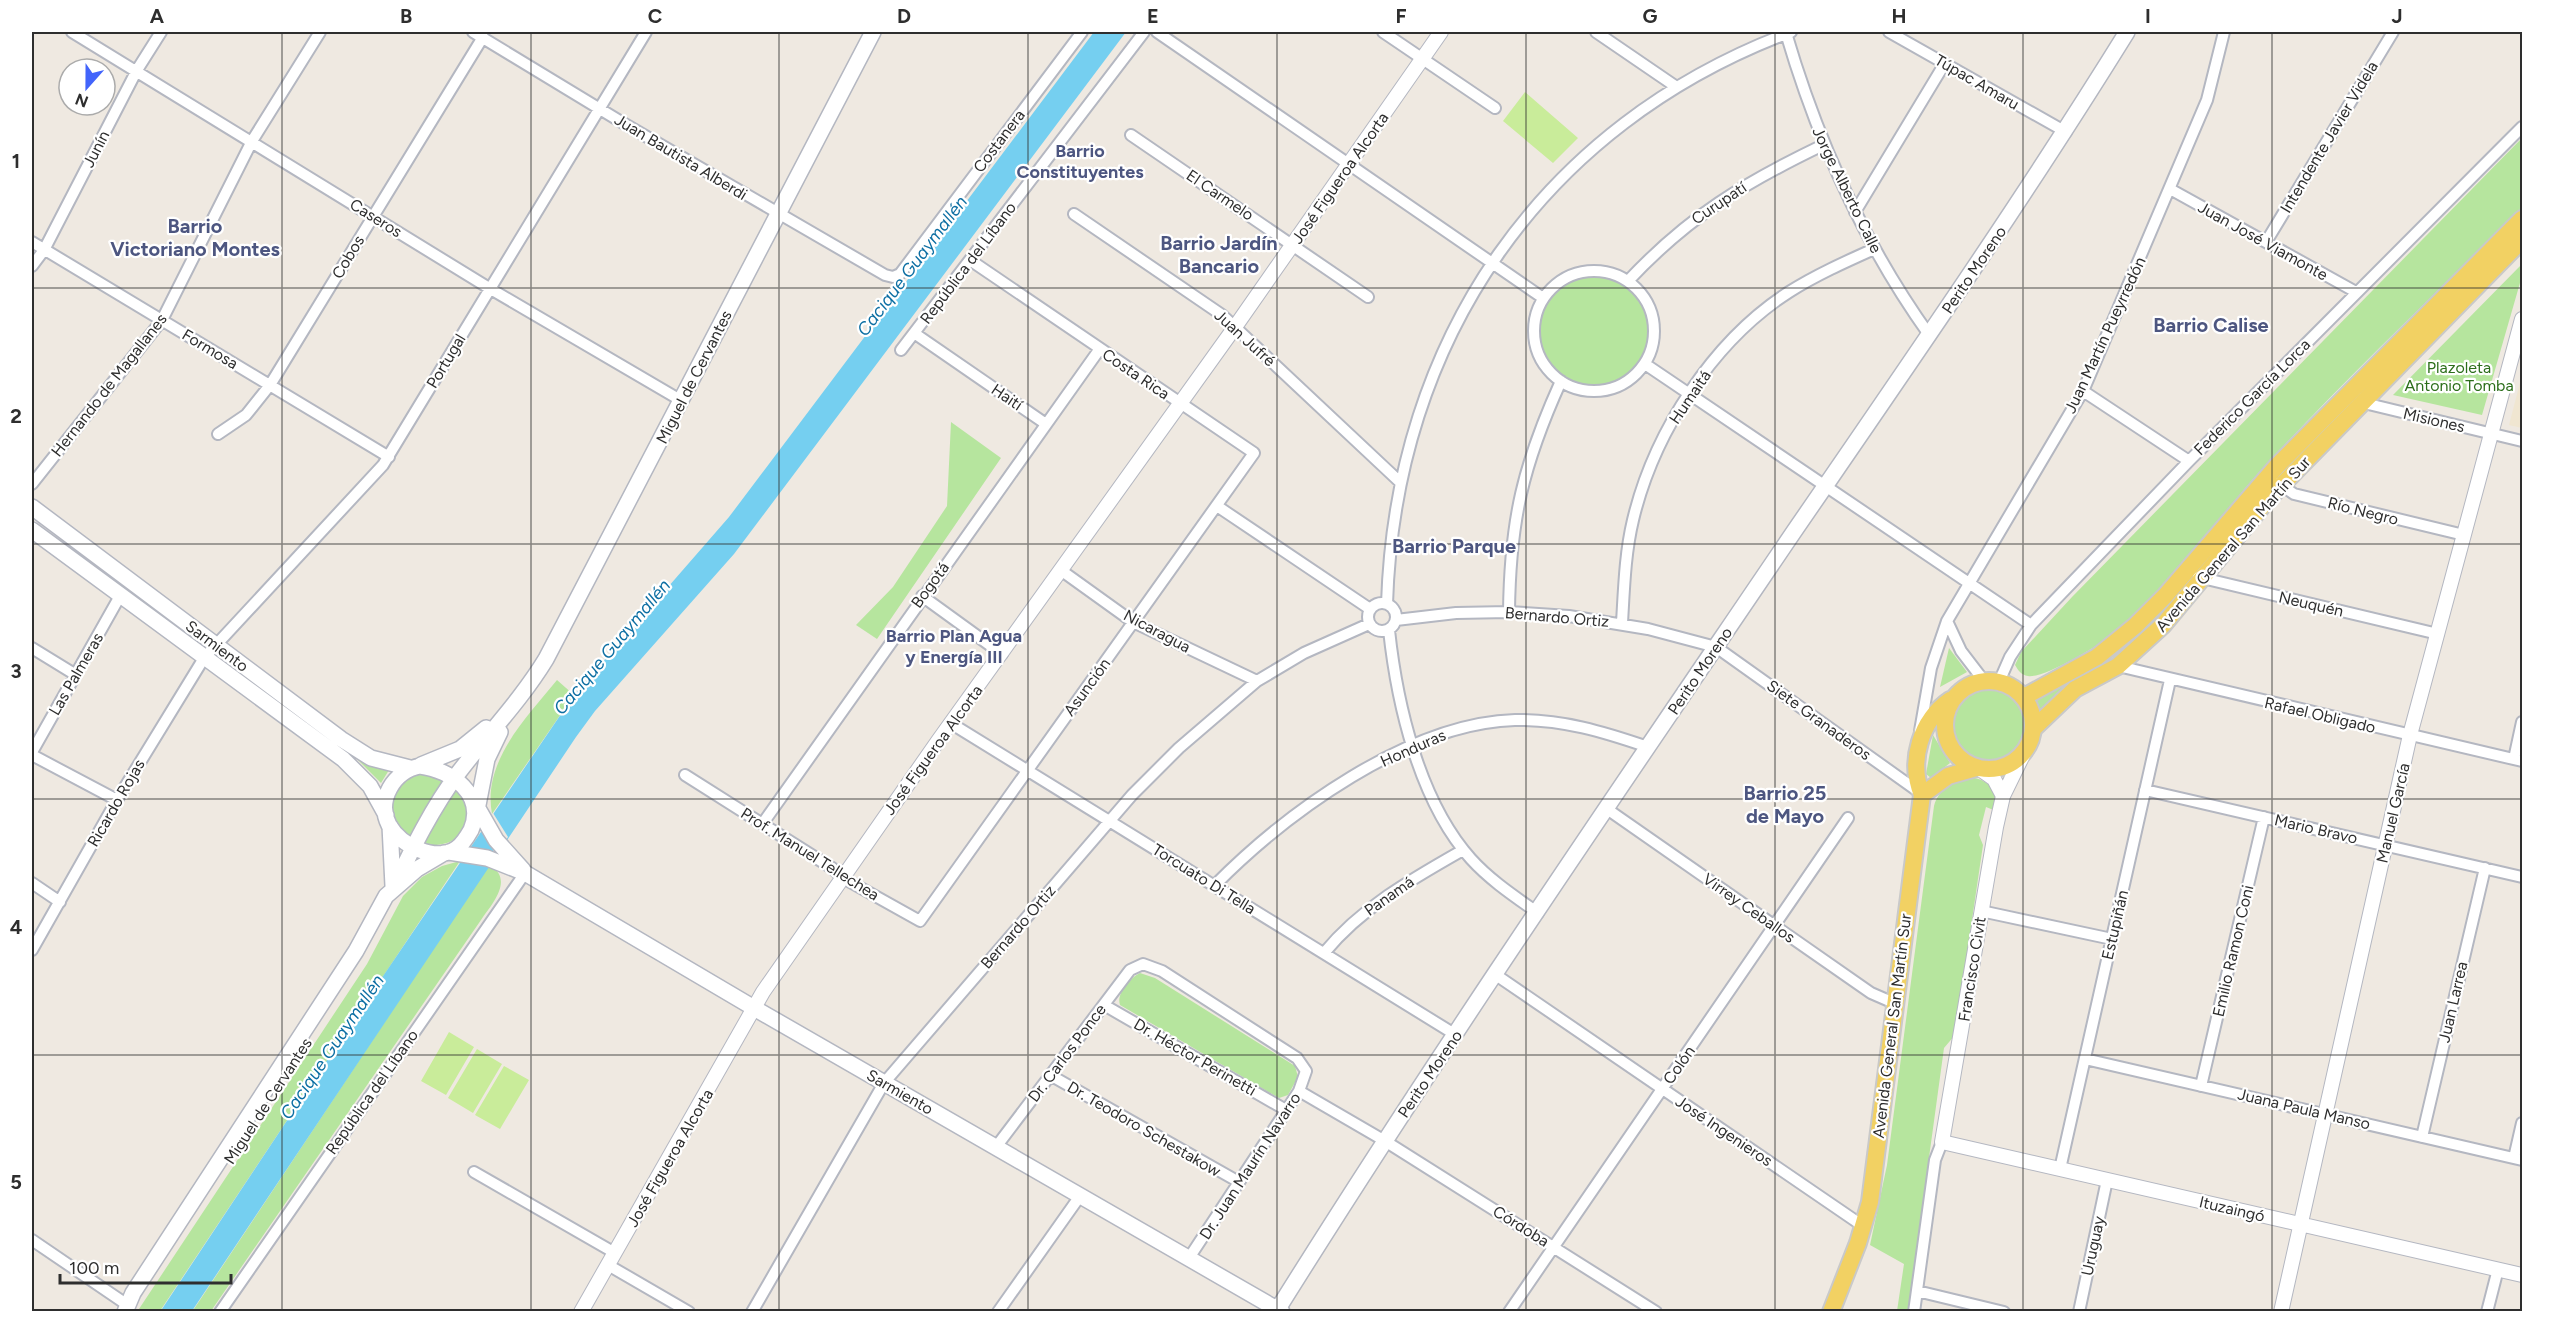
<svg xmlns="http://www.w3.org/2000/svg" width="2554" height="1343" viewBox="0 0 2554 1343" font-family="Figtree,sans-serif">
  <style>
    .education { fill: #f0e6d1 }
    .green { fill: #b6e59e }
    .pitch { fill: #c9ec9a }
    .water { fill: #75cff0 }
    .pier { fill: #efe9e1 }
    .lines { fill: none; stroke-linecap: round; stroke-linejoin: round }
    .minor-casing { stroke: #b4b7c1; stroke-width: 14 }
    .tertiary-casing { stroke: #b4b7c1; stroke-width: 16 }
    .secondary-casing { stroke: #b4b7c1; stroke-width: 18 }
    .primary-casing { stroke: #c9c9c9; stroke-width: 20 }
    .minor { stroke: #fff; stroke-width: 10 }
    .tertiary { stroke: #fff; stroke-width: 14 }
    .secondary { stroke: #fff; stroke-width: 15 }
    .primary { stroke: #f2d163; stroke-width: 16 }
    .grid { fill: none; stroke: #2e2e2e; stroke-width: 1.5; stroke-opacity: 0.55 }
    .labels { text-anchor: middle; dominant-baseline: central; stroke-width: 4.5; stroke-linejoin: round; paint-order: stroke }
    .street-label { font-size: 16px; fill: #2e2e2e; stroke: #fff }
    .park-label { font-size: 16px; fill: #2c6e1b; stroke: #fff }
    .neighbourhood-label { font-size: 18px; font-weight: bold; fill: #4d5680; stroke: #fff }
    .water-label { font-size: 18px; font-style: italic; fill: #0d6fa3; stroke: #fff }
    .quarter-label { font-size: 20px; font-weight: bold; fill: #4d5680; stroke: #fff }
    .neatline { fill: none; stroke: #2e2e2e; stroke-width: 2 }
    .grid-label { font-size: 20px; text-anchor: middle; font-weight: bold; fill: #2e2e2e }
  </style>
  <rect width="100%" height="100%" fill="#efe9e1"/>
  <path class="education" d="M2522,375V428L2509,425Z"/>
  <path class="green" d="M2522,138V208C2435,294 2345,379 2262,469C2212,524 2172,589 2113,635C2099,645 2044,679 2028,676C2021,675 2018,670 2015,665L2021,652L2072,597Z
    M2522,264V276L2482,415L2393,395Z
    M1534 331a60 60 0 1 1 120 0a60 60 0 1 1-120 0Z
    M951,422L1001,458L877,639L856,625L893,587L947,506Z
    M2176,595L2178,597L2124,650L2057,693L2040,714L2030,694Z
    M1949,648L1967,672L1940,687Z
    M557,680L574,695L492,814C482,761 527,717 557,680Z
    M1953 726a36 36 0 1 1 72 0a36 36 0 1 1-72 0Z
    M1933,735L1950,763L1931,778L1926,774Z
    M356,758L389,770L381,783Z
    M420,773L445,780L411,838C387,818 388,807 401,781Z
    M1968,777C1981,778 1989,783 1997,793L1996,811L1986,807L1979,835L1983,845L1955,1035L1944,1048L1908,1311H1897L1904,1264L1870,1245L1887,1165L1934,806C1939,788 1952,783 1968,777Z
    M456,790C482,821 460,851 422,844Z
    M460,861L160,1311L137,1312L367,964L403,896L422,877L442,866Z
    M489,865C515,879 492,904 481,920L211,1311L192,1312Z
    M1140,973L1155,978L1295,1066L1298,1077L1288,1095L1279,1098L1120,1005C1116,994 1130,978 1140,973Z"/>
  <path class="pitch" d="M1525,92L1578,138L1553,163L1503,121Z
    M449,1032L474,1047L446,1095L421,1081Z
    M477,1049L502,1064L473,1113L448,1098Z
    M504,1066L529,1080L500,1129L475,1115Z"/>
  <path class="water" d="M1094,32H1126L734,554L595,711L576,737L192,1311L160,1312L379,982L574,695L729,517Z"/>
  <path class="pier" d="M493,813L508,837L489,865L460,861L469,847L495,853L481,830Z"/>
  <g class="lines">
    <defs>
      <path id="minor" d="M72,32L489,288L682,401
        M473,32L623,123L885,275L893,277L900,274L1082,32
        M1157,32L1543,298
        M1383,32L1495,108
        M1596,32L1675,86
        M1889,32L2066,132
        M1786,33C1818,142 1864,244 1930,336
        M1131,135L1368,297
        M2170,189L2356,292
        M1855,212L1945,63
        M1074,214L1222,315L1401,483
        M32,242L389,457
        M2266,242L2393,32
        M32,266L44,250L137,70L161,32
        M1534 331a60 60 0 1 1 120 0a60 60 0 1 1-120 0Z
        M1628,281C1689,216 1744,183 1823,145
        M914,333L1046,424
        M901,350L1144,32
        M1645,364L2031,625
        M2083,391L2189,461
        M2360,402L2522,441
        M218,434L246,415L270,385L483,37
        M2278,483L2294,494L2464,535
        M32,484L162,320L252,141L320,32
        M1217,506L1370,609
        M1062,571L1133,622L1257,681
        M2198,577L2438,634
        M922,596L1002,654
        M1368 617a14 14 0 1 1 28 0a14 14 0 1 1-28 0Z
        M1387,604C1395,340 1542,125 1791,32
        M1509,612C1510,520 1523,465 1561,381
        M1396,620L1456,613L1509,612L1569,616L1648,629L1716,647L1922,794
        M1947,621L1961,651L1984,681
        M1622,623C1624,589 1625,553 1633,520C1654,432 1713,341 1789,292C1816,275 1845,262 1874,249
        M1389,630C1397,704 1419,801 1471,859C1490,880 1514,896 1538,913
        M32,648L76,675
        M2118,666L2522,761
        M1999,682L2010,657L2031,625L2189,461L2522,127
        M952,724L1456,1035
        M1920,731L1931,668L1947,621L2083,391L2207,100L2224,32
        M32,752L120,596
        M32,755L117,800
        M2514,759L2522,722
        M685,775L832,868L843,878L920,921L1254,453L970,260
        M2145,790L2522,877
        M1607,809L1871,993L1894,1003
        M763,823L1099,350
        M32,883L60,902
        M1214,886C1286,813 1409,723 1515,720C1562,719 1604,732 1648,747
        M1981,911L2112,939
        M32,950L117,800L204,658L383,465L646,32
        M1324,953C1362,907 1412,879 1463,850
        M1496,975L1863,1226
        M1104,1005L1286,1110
        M2085,1059L2522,1160
        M1050,1075L1239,1182
        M2201,1086L2264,817
        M1299,1091L1385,1141L1656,1312
        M2422,1137L2485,868
        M996,1147L1130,970L1143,964L1162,971L1297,1058L1306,1071L1299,1091L1189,1258
        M2514,1158L2522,1123
        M2060,1169L2170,680
        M474,1172L615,1253
        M32,1240L129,1306
        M608,1265L689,1312
        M1917,1291L2004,1312
        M220,1312L525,873
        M752,1312L884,1083L1132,795L1179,748L1257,681L1304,653L1369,624
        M998,1312L1080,1196
        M1509,1312L1848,818
        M1914,1312L1935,1160L1942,1142
        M2079,1312L2107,1180
        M2487,1312L2498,1269"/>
      <path id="tertiary" d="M2024,753L2003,796L1996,827L1942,1142L2522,1275
        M1980,769L1994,779L2003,796
        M581,1312L763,992L938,741L1235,327L1441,32
        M2281,1312L2410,735L2522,319"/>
      <path id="secondary" d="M32,507L341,739L371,758L410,768
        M32,530L343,759L370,786L386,815
        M421,765L460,749L486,728
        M420,766C452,770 486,795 471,830C467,837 463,844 457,848C436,863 401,846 389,825C376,800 394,771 420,766Z
        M476,805L496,840L523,870
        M477,810L487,759L500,732
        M390,826L393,886
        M449,852L487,858L525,873L754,1008L1282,1312
        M393,889C412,849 432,808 459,772C488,734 521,700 546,659L873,32
        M125,1312L133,1293L356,951L386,896L417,869L444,853
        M1276,1312C1441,1048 1618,791 1793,533C1907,367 2021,203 2127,32"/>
      <path id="primary" d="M1945 725a44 44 0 1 1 88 0a44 44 0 1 1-88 0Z
        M2024,697L2097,657L2135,626L2165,596L2277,466L2522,219
        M2033,729L2075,689L2118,666L2163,625L2268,499L2522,240
        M1922,795C1908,761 1921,720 1950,700
        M1831,1312L1858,1243L1870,1202L1922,795L1948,776L1976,768"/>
    </defs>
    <use href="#minor" class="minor-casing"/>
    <use href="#tertiary" class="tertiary-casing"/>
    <use href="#secondary" class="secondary-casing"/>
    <use href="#primary" class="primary-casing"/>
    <use href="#minor" class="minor"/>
    <use href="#tertiary" class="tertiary"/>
    <use href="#secondary" class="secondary"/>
    <use href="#primary" class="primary"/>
  </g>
  <path class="grid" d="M282,32V1312M531,32V1312M779,32V1312M1028,32V1312M1277,32V1312M1526,32V1312M1775,32V1312M2023,32V1312M2272,32V1312M32,288H2522M32,544H2522M32,799H2522M32,1055H2522"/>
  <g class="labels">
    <g class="street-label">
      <text transform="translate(1977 82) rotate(30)">Túpac Amaru</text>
      <text transform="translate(2329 137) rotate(-59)">Intendente Javier Videla</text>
      <text transform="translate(999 141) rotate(-53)">Costanera</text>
      <text transform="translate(96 149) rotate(-63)">Junín</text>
      <text transform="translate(681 157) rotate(31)">Juan Bautista Alberdi</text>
      <text transform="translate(1340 178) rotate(-55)">José Figueroa Alcorta</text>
      <text transform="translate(1847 190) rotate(64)">Jorge Alberto Calle</text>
      <text transform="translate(1220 195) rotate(34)">El Carmelo</text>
      <text transform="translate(1719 203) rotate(-34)">Curupatí</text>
      <text transform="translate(376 218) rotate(32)">Caseros</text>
      <text transform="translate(2263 241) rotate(29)">Juan José Viamonte</text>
      <text transform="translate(348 257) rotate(-59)">Cobos</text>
      <text transform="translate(968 263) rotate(-53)">República del Líbano</text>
      <text transform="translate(1974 270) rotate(-56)">Perito Moreno</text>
      <text transform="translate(2105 335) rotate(-65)">Juan Martín Pueyrredón</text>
      <text transform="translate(1245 338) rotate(42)">Juan Jufré</text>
      <text transform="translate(210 349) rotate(31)">Formosa</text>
      <text transform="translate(446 361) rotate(-59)">Portugal</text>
      <text transform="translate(1136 374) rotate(34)">Costa Rica</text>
      <text transform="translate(694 377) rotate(-63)">Miguel de Cervantes</text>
      <text transform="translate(109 385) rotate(-52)">Hernando de Magallanes</text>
      <text transform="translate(1007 397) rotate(34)">Haití</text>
      <text transform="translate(1690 397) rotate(-56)">Humaitá</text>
      <text transform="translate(2252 397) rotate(-45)">Federico García Lorca</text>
      <text transform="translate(2434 420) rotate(13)">Misiones</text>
      <text transform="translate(2363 511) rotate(14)">Río Negro</text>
      <text transform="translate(2233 544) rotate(-49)">Avenida General San Martín Sur</text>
      <text transform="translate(930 585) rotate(-54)">Bogotá</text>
      <text transform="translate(2311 604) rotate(13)">Neuquén</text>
      <text transform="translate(1557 617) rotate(5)">Bernardo Ortiz</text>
      <text transform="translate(1157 631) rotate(28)">Nicaragua</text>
      <text transform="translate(217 646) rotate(37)">Sarmiento</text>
      <text transform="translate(1700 671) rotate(-56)">Perito Moreno</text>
      <text transform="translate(76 674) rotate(-60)">Las Palmeras</text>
      <text transform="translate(1087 687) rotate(-54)">Asunción</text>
      <text transform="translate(2320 715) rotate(13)">Rafael Obligado</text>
      <text transform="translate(1819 720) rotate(36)">Siete Granaderos</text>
      <text transform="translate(1413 748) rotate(-24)">Honduras</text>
      <text transform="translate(933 750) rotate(-54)">José Figueroa Alcorta</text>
      <text transform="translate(116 803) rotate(-60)">Ricardo Rojas</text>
      <text transform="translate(2393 813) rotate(-77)">Manuel García</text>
      <text transform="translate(2316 829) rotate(13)">Mario Bravo</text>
      <text transform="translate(810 854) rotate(32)">Prof. Manuel Tellechea</text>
      <text transform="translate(1204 879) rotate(32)">Torcuato Di Tella</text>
      <text transform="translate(1389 896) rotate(-35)">Panamá</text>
      <text transform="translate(1749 908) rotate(35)">Virrey Ceballos</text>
      <text transform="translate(2115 925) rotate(-77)">Estupiñán</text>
      <text transform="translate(1018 927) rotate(-49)">Bernardo Ortiz</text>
      <text transform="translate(2233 951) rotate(-77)">Emilio Ramon Coni</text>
      <text transform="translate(1972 969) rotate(-81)">Francisco Civit</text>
      <text transform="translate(2453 1002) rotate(-77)">Juan Larrea</text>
      <text transform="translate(1892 1026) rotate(-83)">Avenida General San Martín Sur</text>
      <text transform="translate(1067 1053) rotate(-53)">Dr. Carlos Ponce</text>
      <text transform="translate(1195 1057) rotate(30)">Dr. Héctor Perinetti</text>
      <text transform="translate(1679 1065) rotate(-55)">Colón</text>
      <text transform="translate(1430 1074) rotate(-56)">Perito Moreno</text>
      <text transform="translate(372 1092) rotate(-55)">República del Líbano</text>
      <text transform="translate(900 1092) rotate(30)">Sarmiento</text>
      <text transform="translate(268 1101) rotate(-57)">Miguel de Cervantes</text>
      <text transform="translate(2304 1109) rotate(13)">Juana Paula Manso</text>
      <text transform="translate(1144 1129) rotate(30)">Dr. Teodoro Schestakow</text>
      <text transform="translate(1724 1131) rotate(34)">José Ingenieros</text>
      <text transform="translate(670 1158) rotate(-60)">José Figueroa Alcorta</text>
      <text transform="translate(1250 1166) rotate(-57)">Dr. Juan Maurín Navarro</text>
      <text transform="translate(2232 1209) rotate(13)">Ituzaingó</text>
      <text transform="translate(1521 1226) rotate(32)">Córdoba</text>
      <text transform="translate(2093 1246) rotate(-78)">Uruguay</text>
    </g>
    <g class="park-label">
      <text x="2459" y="367">Plazoleta<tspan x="2459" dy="18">Antonio Tomba</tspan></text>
    </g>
    <g class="neighbourhood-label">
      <text x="1080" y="151">Barrio<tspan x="1080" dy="21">Constituyentes</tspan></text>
      <text x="954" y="636">Barrio Plan Agua<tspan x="954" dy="21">y Energía III</tspan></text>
    </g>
    <g class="water-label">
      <text transform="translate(912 266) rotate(-53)">Cacique Guaymallén</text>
      <text transform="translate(612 647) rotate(-50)">Cacique Guaymallén</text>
      <text transform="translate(332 1047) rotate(-56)">Cacique Guaymallén</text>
    </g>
    <g class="quarter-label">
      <text x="195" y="226">Barrio<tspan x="195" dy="23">Victoriano Montes</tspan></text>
      <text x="1219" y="243">Barrio Jardín<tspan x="1219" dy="23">Bancario</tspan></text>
      <text x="2211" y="325">Barrio Calise</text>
      <text x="1454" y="546">Barrio Parque</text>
      <text x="1785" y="793">Barrio 25<tspan x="1785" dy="23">de Mayo</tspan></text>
    </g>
  </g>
  <rect width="2554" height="1343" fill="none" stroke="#ffffff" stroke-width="66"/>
  <g transform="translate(87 87) rotate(201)"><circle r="28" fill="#ffffff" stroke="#ababab" stroke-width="1.5"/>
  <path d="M0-4.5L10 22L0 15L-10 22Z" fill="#4264fb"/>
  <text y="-9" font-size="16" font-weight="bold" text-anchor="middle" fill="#2e2e2e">N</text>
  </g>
  <path d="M60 1274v9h171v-9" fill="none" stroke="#2e2e2e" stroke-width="3"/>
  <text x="69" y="1274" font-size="18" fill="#2e2e2e" stroke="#ffffff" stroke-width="4.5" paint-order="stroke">100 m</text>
  <rect x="33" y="33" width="2488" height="1277" class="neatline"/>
  <g class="grid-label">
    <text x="157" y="23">A</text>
    <text x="406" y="23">B</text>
    <text x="655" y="23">C</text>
    <text x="904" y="23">D</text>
    <text x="1153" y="23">E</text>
    <text x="1401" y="23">F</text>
    <text x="1650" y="23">G</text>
    <text x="1899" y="23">H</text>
    <text x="2148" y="23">I</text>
    <text x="2397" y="23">J</text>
    <text x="16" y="168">1</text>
    <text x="16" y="423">2</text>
    <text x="16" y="678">3</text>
    <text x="16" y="934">4</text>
    <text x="16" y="1189">5</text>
  </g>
</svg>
